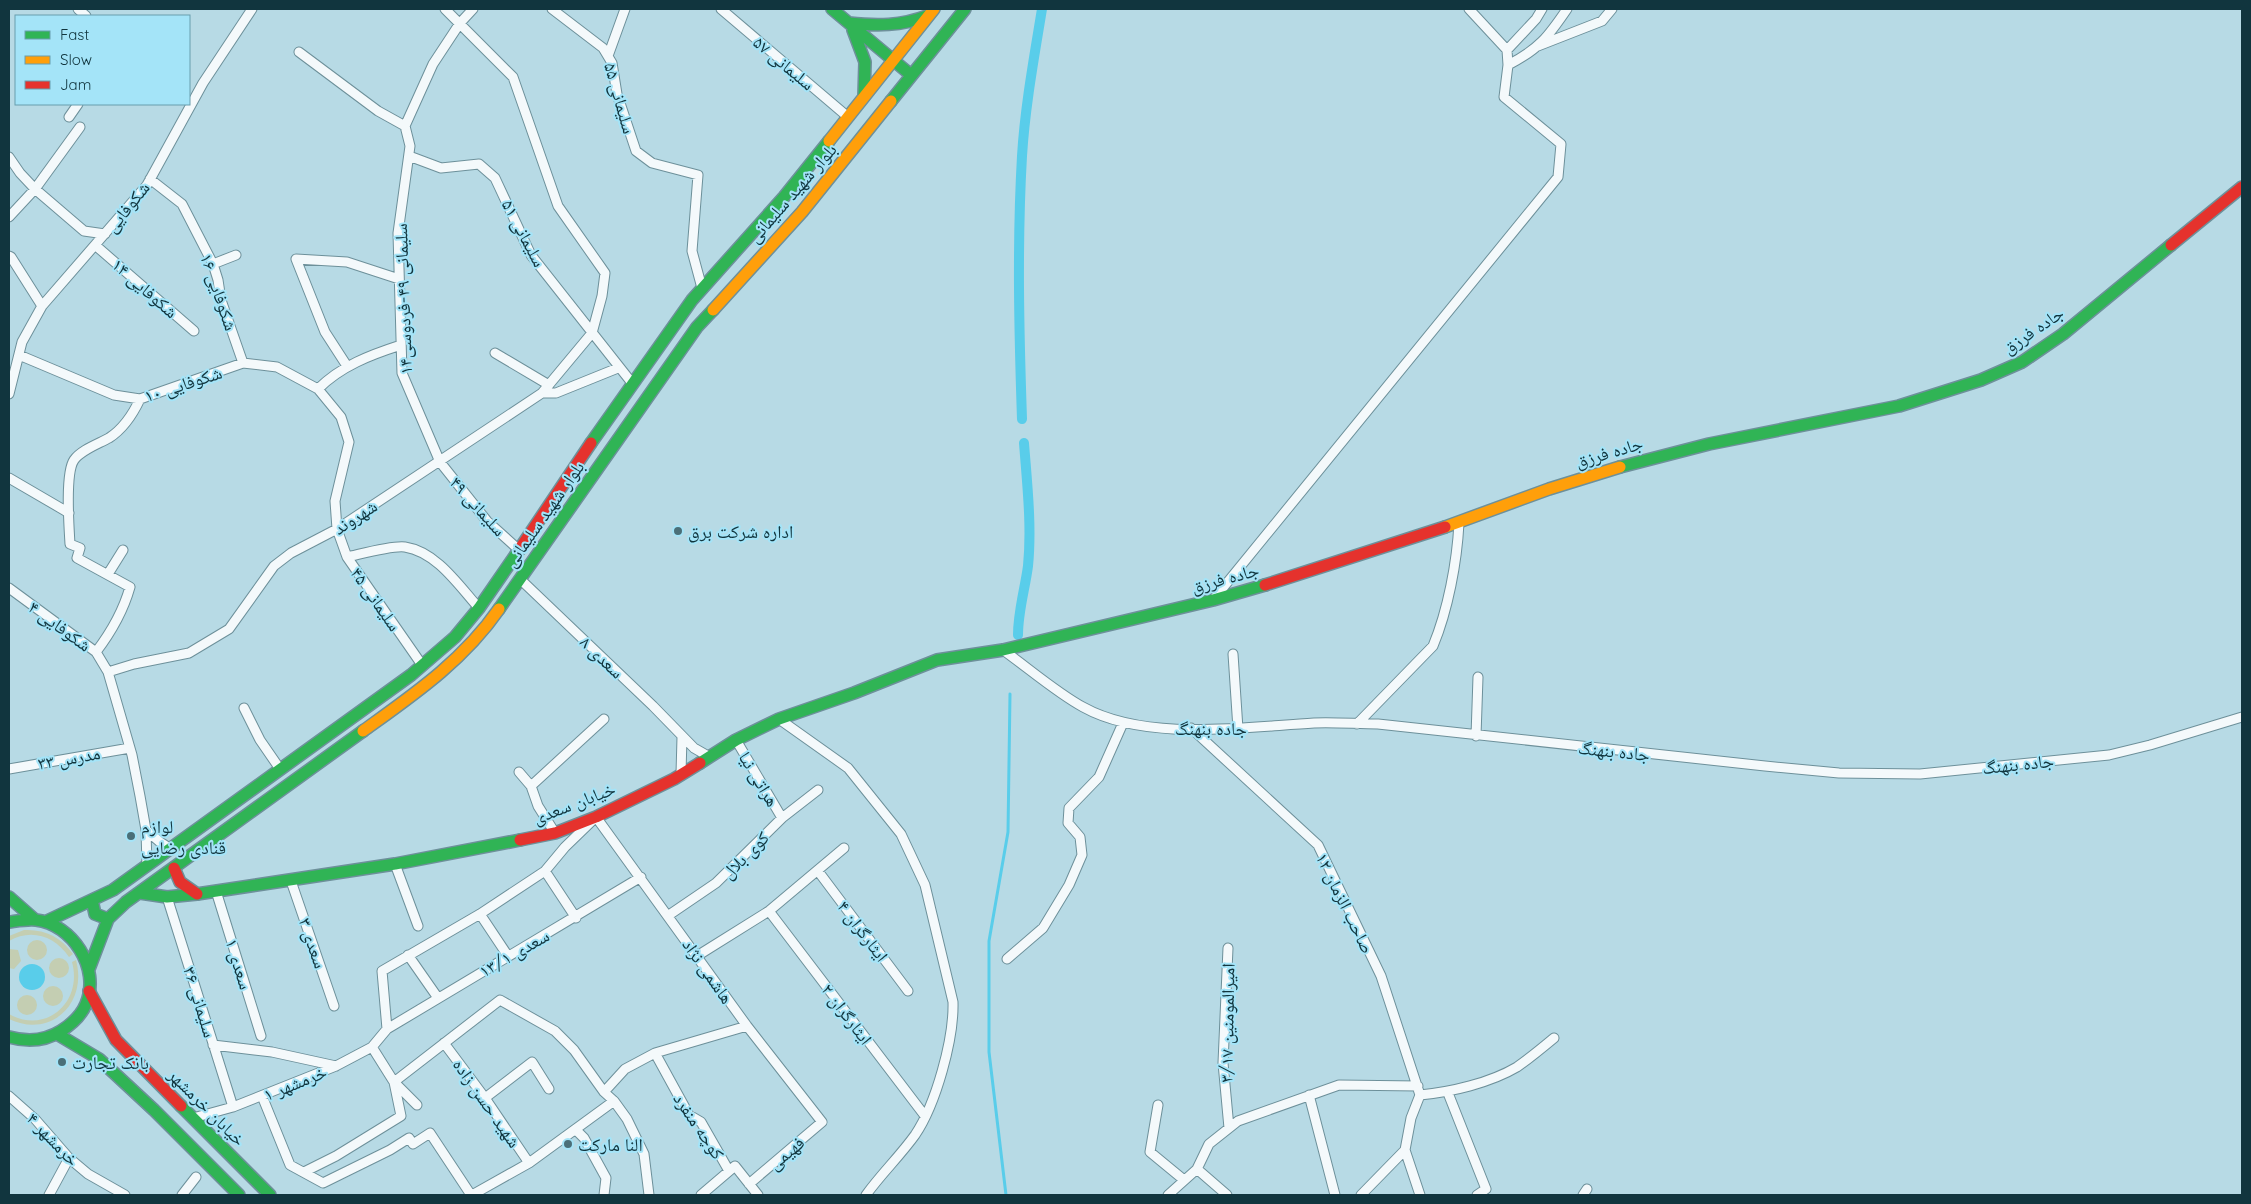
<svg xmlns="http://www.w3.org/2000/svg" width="2251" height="1204" viewBox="0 0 2251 1204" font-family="Quicksand,'Noto Naskh Arabic',sans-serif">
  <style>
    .green { fill: #c4ceb2 }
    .water { fill: #59cdea }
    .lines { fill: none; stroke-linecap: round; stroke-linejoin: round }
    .stream { stroke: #59cdea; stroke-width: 3 }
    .canal { stroke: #59cdea; stroke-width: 10 }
    .street-casing { stroke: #6d909a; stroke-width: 11 }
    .fast-casing { stroke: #6d909a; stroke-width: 14 }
    .slow-casing { stroke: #6d909a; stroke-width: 14 }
    .jam-casing { stroke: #6d909a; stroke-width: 14 }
    .street { stroke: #f4f9fb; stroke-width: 9 }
    .fast { stroke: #30b455; stroke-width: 11 }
    .slow { stroke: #ff9f0a; stroke-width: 11 }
    .jam { stroke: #e5322d; stroke-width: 11 }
    .poi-dot { fill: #4b6f78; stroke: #a4e4f8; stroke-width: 2 }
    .labels { text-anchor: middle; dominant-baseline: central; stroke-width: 4; stroke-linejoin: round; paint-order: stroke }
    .street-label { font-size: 18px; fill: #11353e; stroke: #a4e4f8 }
    .poi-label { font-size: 18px; fill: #11353e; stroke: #a4e4f8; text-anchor: start }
  </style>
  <rect width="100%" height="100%" fill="#b7dae5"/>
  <path class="green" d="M24,930C45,929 61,937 73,954L69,957C55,936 31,928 9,941V936Z
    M27 950a10 10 0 1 1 20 0a10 10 0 1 1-20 0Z
    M9,949L18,950L21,961L14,969L9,968Z
    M49 968a10 10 0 1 1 20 0a10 10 0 1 1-20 0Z
    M76,960C88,1004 50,1039 9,1019V1014C46,1035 83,1002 72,962Z
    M43 996a10 10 0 1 1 20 0a10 10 0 1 1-20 0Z
    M17 1005a10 10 0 1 1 20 0a10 10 0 1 1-20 0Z"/>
  <path class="water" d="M19 977a13 13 0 1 1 26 0a13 13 0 1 1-26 0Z"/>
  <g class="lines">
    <path class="stream" d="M1006,1195L989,1052V941L1008,832L1010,694"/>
    <path class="canal" d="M1022,419C1019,331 1017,243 1022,156C1025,107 1034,58 1042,9
      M1018,635C1018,611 1025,589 1028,566C1032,526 1027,483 1024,443"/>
    <defs>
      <path id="street" d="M78,9L86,16
        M473,9L460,23L433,64L405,126L410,146L398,233L402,373L440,462L487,521L518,549
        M552,9L603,48L612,63L617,94L636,151L652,163L698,175L692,251L702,288
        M721,9L848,117
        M1469,9L1507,50
        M1538,46L1602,21L1612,9
        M1507,50L1536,19L1542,9
        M299,52L378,111L405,126
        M608,56L625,9
        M1508,65C1539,49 1548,37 1567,9
        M69,117L78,104
        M409,156L441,168L479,164L495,178L531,255L632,383
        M9,157L20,173L35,189L84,231L105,234
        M150,179L182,204L213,264L218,280L221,300L243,363
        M9,217L35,189L80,127
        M95,245L194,331
        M9,256L11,257L42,306
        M213,264L236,255
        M495,353L549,385
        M19,355L114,395L140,399L243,363L277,367L318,389L341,417L349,442L335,501L337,529L347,557L422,665
        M347,366L325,332L296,259L347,262L399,279
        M318,389C341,366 370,355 401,345
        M542,393H556L618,368
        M9,394L22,342L42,306L147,185L203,83L252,9
        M9,478L69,513
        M347,557C361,554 393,545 405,547C437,552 459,586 479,608
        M108,574L123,550
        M520,579L653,706L694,748L708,756
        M9,588L96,652L108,672L132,755L140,796L146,830L147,866
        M1213,600L1558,177L1561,144L1504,97L1508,65L1507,50
        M1003,650C1027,667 1057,693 1083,707C1146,742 1244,727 1314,723C1335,722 1357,724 1378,724L1765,766L1839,773L1920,774L2109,755L2150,745L2242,717
        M96,652C112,631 123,612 130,587L77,558L80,548L70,544C69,527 65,473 74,460C81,450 98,444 109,438C123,429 133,414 140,399
        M1233,654L1238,729
        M108,672L134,664L189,653L229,629L274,566L291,553L337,529L542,393L592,333L602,296L605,273L558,206L513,77L445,9
        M244,708L260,740L280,769
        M779,719L848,768L901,834L925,885L953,1002C954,1039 936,1104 915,1135C900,1156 881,1174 866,1195
        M1357,724L1433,646C1448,610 1457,562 1459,523
        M1191,728L1318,845L1381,976L1420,1095
        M1476,736L1478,677
        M736,740L782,818
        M9,769L130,748
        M519,772L531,786L538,806L555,833
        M681,774L682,737
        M531,786L604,719
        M146,830L160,842L171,849
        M395,864L418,926
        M545,871L576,918
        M818,871L908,991
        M291,881L334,1006
        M216,891L261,1036
        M167,897L233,1107
        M769,911L925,1116
        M480,914L508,956
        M669,915L716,883L782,818L818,790
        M1228,948L1223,1063L1229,1128
        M408,955L438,998
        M697,956L769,911L844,848
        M1007,959L1043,928L1069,885L1082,855L1080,837L1068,823L1069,808L1099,777L1123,723
        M387,1029L382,971L480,914L545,871L565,847L596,817L747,1026L822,1122L749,1184
        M444,1043L485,1098L529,1163
        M213,1045L272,1052L336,1066
        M372,1047L394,1082L417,1105
        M655,1053L689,1115L701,1122L729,1171
        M394,1082L500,1000L555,1031L574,1050L604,1092L614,1101L627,1119L644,1154L649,1195
        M604,1092L625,1069L655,1053L747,1026
        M1448,1093L1486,1189L1477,1195
        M1309,1095L1335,1195
        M1420,1095C1451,1092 1490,1083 1517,1067C1530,1058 1542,1048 1554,1038
        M9,1096L35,1119L69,1158L88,1174L125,1195
        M262,1096L290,1165L323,1183L390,1150L409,1138L413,1144L430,1133L471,1195
        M485,1098L532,1062L549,1089
        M1158,1105L1150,1152L1184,1180
        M193,1118L233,1107L336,1066L372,1047L387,1029L641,877
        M576,1130L584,1138L606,1178L604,1195
        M1197,1169L1227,1195
        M304,1172L336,1156L401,1116L394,1082
        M49,1195L69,1158
        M182,1195L196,1177
        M472,1195L529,1163L614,1101
        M701,1195L735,1166L758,1195
        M1168,1195L1197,1169L1209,1144L1238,1121L1339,1085L1418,1086
        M1361,1195L1405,1150
        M1420,1195L1405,1150L1411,1118L1420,1095
        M1583,1195L1587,1189"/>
      <path id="fast" d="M832,9L911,75
        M849,23C877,26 901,26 927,16
        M853,30L865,62L864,96
        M891,101L965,9
        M591,443L692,300L784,197L829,141
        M1620,467L1709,444L1899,406L1981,380L2022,362L2063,334L2171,245
        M499,609L697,327L713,310
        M700,763L736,740L779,719L854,693L937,660L1003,650L1213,600L1265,585
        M140,893L167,897L197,894L395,864L520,840
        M9,897L34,919
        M92,900L95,914L108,919
        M47,921L113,890L411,675L455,637L479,608L519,550
        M9,922C17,921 28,919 36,920C72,924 101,968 86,1004C81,1016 72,1024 61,1031C45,1041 27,1042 9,1037
        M89,969L108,919L126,902L363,731
        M57,1034L99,1059L154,1110L239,1195
        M181,1106L270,1195"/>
      <path id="slow" d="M829,141L934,9
        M713,310L802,212L891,101
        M1445,527L1549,489L1620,467
        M363,731C413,695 463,661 499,609"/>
      <path id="jam" d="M2171,245L2242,187
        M519,550L591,443
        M1265,585L1445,527
        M520,840L555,833L596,817L674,779L700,763
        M174,868L180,882L197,894
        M89,991L116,1040L181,1106"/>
    </defs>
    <use href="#street" class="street-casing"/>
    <use href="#fast" class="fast-casing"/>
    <use href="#slow" class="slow-casing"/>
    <use href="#jam" class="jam-casing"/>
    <use href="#street" class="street"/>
    <use href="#fast" class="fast"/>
    <use href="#slow" class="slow"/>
    <use href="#jam" class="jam"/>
  </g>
  <g class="poi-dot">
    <circle cx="678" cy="531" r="5"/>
    <circle cx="131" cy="836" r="5"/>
    <circle cx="62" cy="1062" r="5"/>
    <circle cx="568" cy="1144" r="5"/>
  </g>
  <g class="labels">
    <g class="street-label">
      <text transform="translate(784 63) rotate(40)">سلیمانی ۵۷</text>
      <text transform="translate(620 98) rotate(74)">سلیمانی ۵۵</text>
      <text transform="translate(792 193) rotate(-49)">بلوار شهید سلیمانی</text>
      <text transform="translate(127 207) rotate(-51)">شکوفایی</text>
      <text transform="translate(524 233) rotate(62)">سلیمانی ۵۱</text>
      <text transform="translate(145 288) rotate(41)">شکوفایی ۱۴</text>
      <text transform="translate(219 292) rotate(71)">شکوفایی ۱۶</text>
      <text transform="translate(403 299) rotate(-92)">سلیمانی ۴۹-فردوسی۱۴</text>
      <text transform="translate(2033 330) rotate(-34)">جاده فرزق</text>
      <text transform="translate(183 384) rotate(-18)">شکوفایی ۱۰</text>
      <text transform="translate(1609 452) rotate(-16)">جاده فرزق</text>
      <text transform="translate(478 506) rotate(48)">سلیمانی ۴۹</text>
      <text transform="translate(544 514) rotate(-55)">بلوار شهید سلیمانی</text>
      <text transform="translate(355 517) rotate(-33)">شهروند</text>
      <text transform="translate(1225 578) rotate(-15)">جاده فرزق</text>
      <text transform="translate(376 599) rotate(55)">سلیمانی ۴۵</text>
      <text transform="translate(60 626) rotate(36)">شکوفایی ۴</text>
      <text transform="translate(602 657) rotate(44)">سعدی ۸</text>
      <text x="1211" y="728">جاده بنهنگ</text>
      <text transform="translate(1614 751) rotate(6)">جاده بنهنگ</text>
      <text transform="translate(69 758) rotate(-10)">مدرس ۳۳</text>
      <text transform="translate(2018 764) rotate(-6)">جاده بنهنگ</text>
      <text transform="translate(759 779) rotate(59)">هراتی نیا</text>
      <text transform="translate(574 803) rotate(-21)">خیابان سعدی</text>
      <text transform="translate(745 855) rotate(-45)">کوی بلال</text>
      <text transform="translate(1345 903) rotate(64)">صاحب الزمان ۱۲</text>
      <text transform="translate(863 931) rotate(53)">ایثارگران ۴</text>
      <text transform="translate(313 943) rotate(71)">سعدی ۳</text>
      <text transform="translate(514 953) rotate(-30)">سعدی ۱۳/۱</text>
      <text transform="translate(239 964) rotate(73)">سعدی ۱</text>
      <text transform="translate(708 971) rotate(55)">هاشمی نژاد</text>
      <text transform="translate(200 1002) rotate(73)">سلیمانی ۳۶</text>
      <text transform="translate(847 1014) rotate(53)">ایثارگران ۲</text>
      <text transform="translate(1227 1023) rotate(-89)">امیرالمومنین ۳/۱۷</text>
      <text transform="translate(295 1083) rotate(-22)">خرمشهر ۱</text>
      <text transform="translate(487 1103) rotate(55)">شهید حسن زاده</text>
      <text transform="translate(207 1107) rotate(45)">خیابان خرمشهر</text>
      <text transform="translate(699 1126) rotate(56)">کوچه منفرد</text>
      <text transform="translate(53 1139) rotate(46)">خرمشهر ۴</text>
      <text transform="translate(786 1153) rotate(-40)">فهیمی</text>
    </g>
    <g class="poi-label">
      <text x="688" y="531">اداره شرکت برق</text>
      <text x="141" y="826">لوازم<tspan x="141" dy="21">قنادی رضایی</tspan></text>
      <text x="72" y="1062">بانک تجارت</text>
      <text x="578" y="1144">النا مارکت</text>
    </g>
  </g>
  <rect width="2251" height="1204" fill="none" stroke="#11353e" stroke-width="20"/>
  <rect x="15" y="15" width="175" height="90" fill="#a4e4f8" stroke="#699eae"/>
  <rect x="25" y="31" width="25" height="8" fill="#30b455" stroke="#699eae"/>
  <text x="60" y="40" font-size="15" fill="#11353e">Fast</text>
  <rect x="25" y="56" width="25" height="8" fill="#ff9f0a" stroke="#699eae"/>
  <text x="60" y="65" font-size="15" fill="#11353e">Slow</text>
  <rect x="25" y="81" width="25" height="8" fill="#e5322d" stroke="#699eae"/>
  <text x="60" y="90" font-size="15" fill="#11353e">Jam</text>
</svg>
